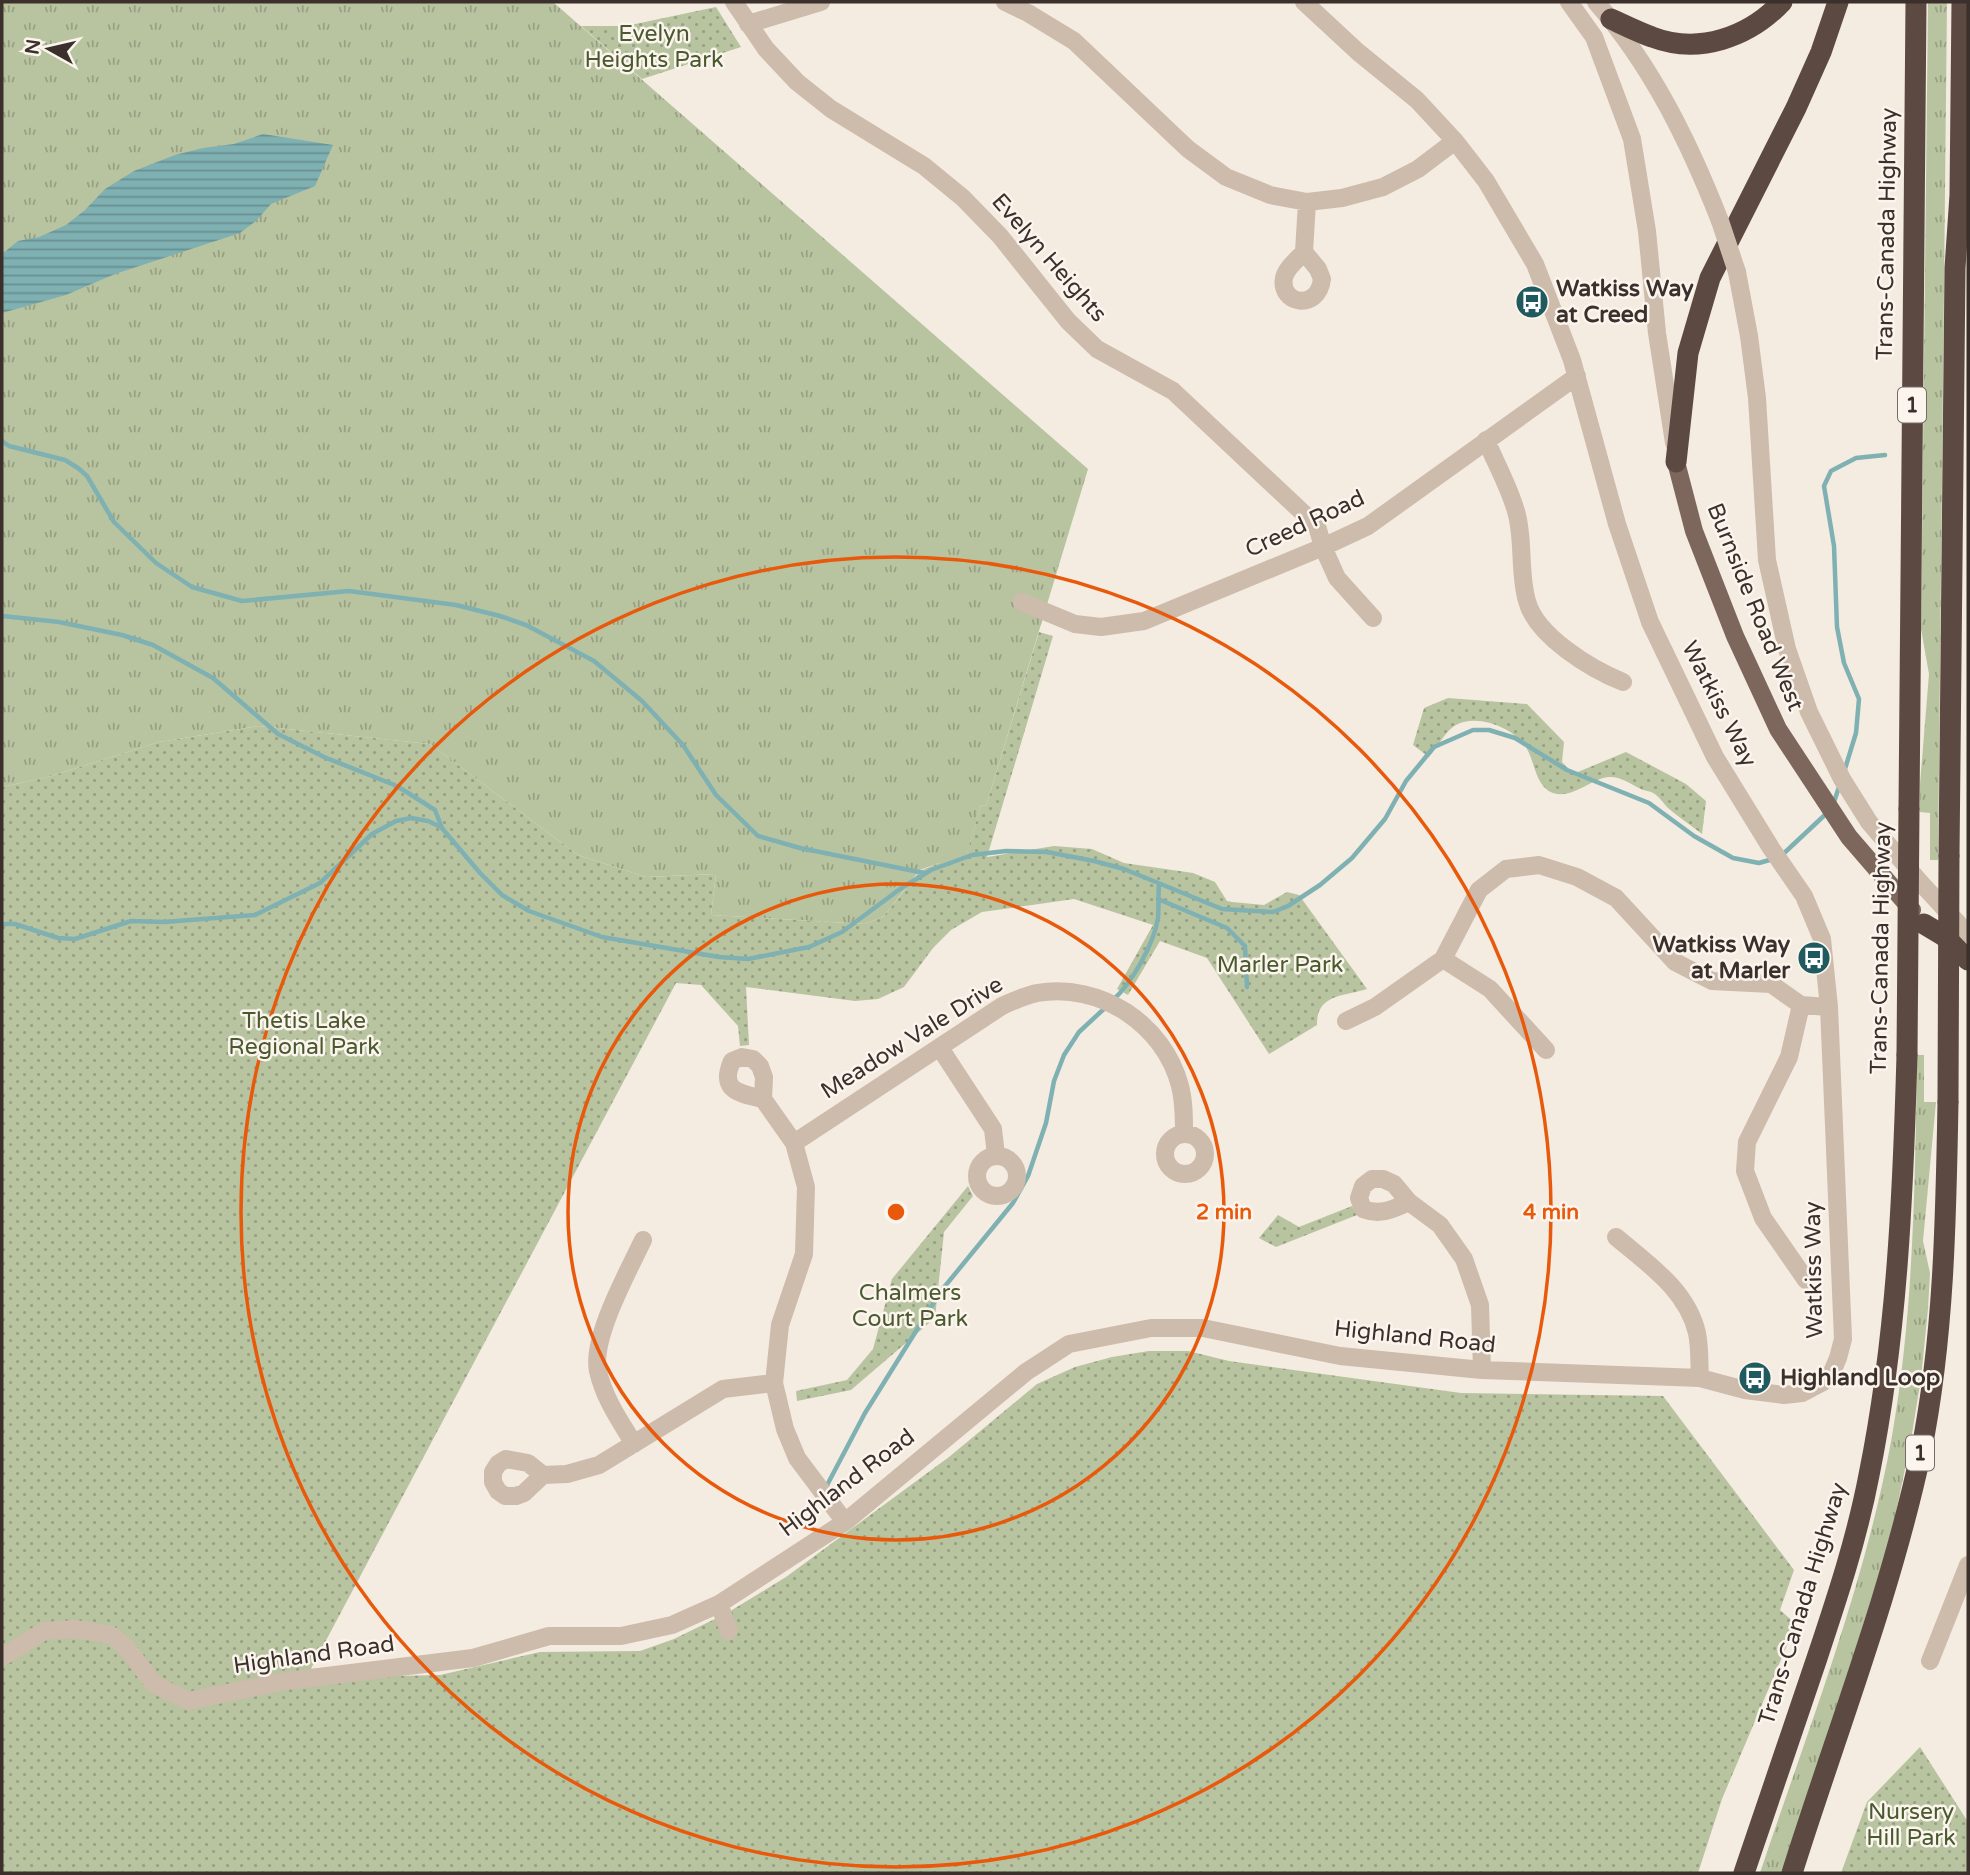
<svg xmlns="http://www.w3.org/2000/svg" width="1970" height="1875" viewBox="0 0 1970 1875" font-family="'Varela Round',sans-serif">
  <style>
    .grass { fill: url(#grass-tufts) }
    .park { fill: url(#park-dots) }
    .pitch { fill: #b8c4a0 }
    .water { fill: url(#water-rules) }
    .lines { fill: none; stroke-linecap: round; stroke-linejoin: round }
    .stream { stroke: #7fb0b2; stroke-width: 4.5 }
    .minor { stroke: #cdbbac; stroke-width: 18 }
    .major { stroke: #7d675c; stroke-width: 18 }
    .highway { stroke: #5c4a42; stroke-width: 21 }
    .minor-bridge { stroke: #cdbbac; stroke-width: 18 }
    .highway-bridge { stroke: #5c4a42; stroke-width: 21 }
    .ring { fill: none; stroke: #e8590c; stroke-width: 3.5 }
    .labels { text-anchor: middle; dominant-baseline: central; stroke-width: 5; stroke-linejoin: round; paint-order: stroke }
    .shield { fill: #fbf5ee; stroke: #756b66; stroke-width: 2 }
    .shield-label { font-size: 21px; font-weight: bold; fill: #3b302b }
    .park-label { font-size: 23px; fill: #4a5a2e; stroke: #fbf5ee }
    .street-label { font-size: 23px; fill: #3b302b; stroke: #fbf5ee }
    .poi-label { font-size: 23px; font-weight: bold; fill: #3b302b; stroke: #fbf5ee; text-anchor: start }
    .centre { fill: #e8590c; stroke: #fbf5ee; stroke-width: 3.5 }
    .ring-label { font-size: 21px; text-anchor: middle; font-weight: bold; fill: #e8590c; stroke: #fbf5ee; stroke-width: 5; stroke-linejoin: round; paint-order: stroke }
  </style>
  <defs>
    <pattern id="grass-tufts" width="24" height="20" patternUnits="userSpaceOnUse" patternTransform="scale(1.75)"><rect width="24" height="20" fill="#b8c4a0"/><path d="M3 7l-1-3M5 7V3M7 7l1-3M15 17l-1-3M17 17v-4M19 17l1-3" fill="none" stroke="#97a083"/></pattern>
    <pattern id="park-dots" width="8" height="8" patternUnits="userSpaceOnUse" patternTransform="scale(1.75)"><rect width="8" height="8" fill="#b8c4a0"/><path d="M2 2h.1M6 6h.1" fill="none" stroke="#97a083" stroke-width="1.8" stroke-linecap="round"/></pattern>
    <pattern id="water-rules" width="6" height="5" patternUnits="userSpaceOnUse" patternTransform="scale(1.75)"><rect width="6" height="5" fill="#7fb0b2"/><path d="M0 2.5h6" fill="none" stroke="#699091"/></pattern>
  </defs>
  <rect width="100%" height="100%" fill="#f4ebe1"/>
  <path class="grass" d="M2,2H553L1088,469L986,806L981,805L964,864L939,863L920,870L883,917L865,924L711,915L716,874L646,877L578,855L430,744L259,726L159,742L48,777L2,787Z
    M1928,2H1947L1938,860H1930V813L1920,812V784L1929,674L1921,629Z
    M1917,1055H1924V1102H1936L1923,1241L1930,1273L1928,1309L1921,1378L1911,1440L1894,1522L1881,1567L1845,1685L1781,1873H1760C1808,1729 1865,1586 1892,1436C1914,1310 1915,1182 1917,1055Z"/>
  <path class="park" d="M716,7L741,47L642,79L581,26H626Z
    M1039,632L1053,636L987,857L1054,846L1092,849L1124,863L1193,873L1215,882L1227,901L1232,902L1264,905L1287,892L1299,895L1367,989C1347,996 1316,993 1317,1025L1269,1054L1207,958L1160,941L1128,995L1117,989L1153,925L1074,899L982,912L951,930L933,948L904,987L878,999L855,1001L746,987L749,1045L740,1046L738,1026L701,985L676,983L306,1678L440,1675L540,1652L640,1651L674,1639L727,1613L786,1577L949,1457L1037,1384L1075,1367L1112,1357L1149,1351H1188L1229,1361L1461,1393L1663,1396L1794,1570L1780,1610L1796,1624L1722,1799L1698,1873H2V787L48,777L159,742L259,726L430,744L578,855L646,877L716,874L711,915L865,924L883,917L920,871L939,863H964L981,805L986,806Z
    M1448,698L1527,704L1564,742L1562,762L1573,774L1626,752L1686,784L1706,801L1702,834C1691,825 1678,817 1668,808C1663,803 1659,796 1653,793C1650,791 1646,791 1643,790C1629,784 1619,774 1603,778C1588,782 1570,799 1553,793C1536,787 1535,763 1527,749C1515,728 1478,713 1456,725C1447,729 1436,749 1429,757L1413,745L1424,708Z
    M968,1186L973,1196L944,1232L935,1318L851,1390L797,1401L796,1391L847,1380L873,1349L892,1279Z
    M1352,1206L1357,1215L1276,1247L1259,1238L1278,1215L1299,1227Z
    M1920,1747L1968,1822V1873H1841L1867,1802Z"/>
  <path class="pitch" d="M675,28L683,55L667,60L659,33Z"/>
  <path class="water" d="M263,134L333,145L315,186L271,204L256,221L240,233L115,274L66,295L2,313V254L18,241L39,237L66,225L85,210L105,189L134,171L175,155L203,148L234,144Z"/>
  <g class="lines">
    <path class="stream" d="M2,441L9,446L65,460L78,468L87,476L114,522L156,563L192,587L242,601L349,591L456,605L500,616L526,625L594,661L642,701L683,745L716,795L758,836L800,848L924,873
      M2,616L59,622L122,635L153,645L213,678L278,734L324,757L397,786L435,810L442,828
      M1844,772L1856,733L1859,699L1844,663L1837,627L1834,546L1824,486L1831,471L1856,458L1885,455
      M1833,805L1839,787
      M1781,856L1828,812
      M1158,899L1227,928L1245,946L1247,987
      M2,924H15L58,938L75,939L131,921L164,922L255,915L320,883L372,834L396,821L411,818L428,821L441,827L480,873L502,895L529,911L602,937L719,957L748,959L809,947L842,932L900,889L931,870L972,855L1006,851L1047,852L1094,861L1124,869L1222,909L1273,912L1288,906L1320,885L1352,858L1385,819L1406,781L1434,747L1473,730H1489L1515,738L1567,770L1649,803L1694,836L1733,858L1759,863L1773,859
      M1112,1001C1132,983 1154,944 1158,918C1159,907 1158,895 1159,884
      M825,1489L865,1413L941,1291L1013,1203L1028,1176L1046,1123L1054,1081L1064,1055L1079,1032L1106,1007"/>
    <path class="minor" d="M734,2L766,49L797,82L831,109L924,166L963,198L1000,236L1068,321L1097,349L1173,391L1317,526L1323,547L1337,578L1373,618
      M1005,2L1028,13L1074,41L1188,149L1226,177L1270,195L1307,202L1342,198L1383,187L1418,169L1455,141
      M1569,2L1594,37L1632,139L1647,231L1657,333L1674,443
      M1596,2C1652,66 1689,142 1720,221
      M748,24L821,2
      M1304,252L1318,269L1322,279C1318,312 1279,304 1284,278C1286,268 1297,260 1304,252L1307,202
      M1737,272L1749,336L1757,398L1767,560L1787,649L1809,712L1842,779L1869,822L1919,881L1968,934
      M1486,440C1496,464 1511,490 1517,515C1524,543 1519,574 1527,601C1536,636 1591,669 1623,682
      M1022,602L1075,624L1101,627L1144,621L1323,547L1368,526L1577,376
      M1443,959L1490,989L1546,1050
      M1801,1005L1789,1057L1747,1142L1745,1171L1763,1218L1806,1280
      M1346,1021L1375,1007L1443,959L1479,890L1506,869L1539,865L1577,877L1616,898L1675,962L1712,981L1771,984L1801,1005L1829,1007
      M940,1048L993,1129L996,1155
      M763,1099C739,1093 719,1091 732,1061L742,1057L753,1059L760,1066L764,1077L763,1099L794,1143L806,1187L804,1254L780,1325L774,1383L785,1429L797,1458L845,1522
      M1165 1154a20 20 0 1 1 40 0a20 20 0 1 1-40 0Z
      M794,1143L1002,1006C1013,1001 1024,996 1037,993C1100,982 1164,1024 1180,1086C1184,1101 1184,1117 1184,1134
      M977 1176a20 20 0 1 1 40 0a20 20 0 1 1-40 0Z
      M1409,1202C1393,1209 1381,1216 1363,1209L1359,1198L1363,1186L1372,1179H1383L1394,1184L1409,1202L1440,1225L1464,1259L1480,1305L1482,1370
      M1616,1237C1648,1264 1687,1290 1697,1333C1700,1347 1699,1363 1700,1378
      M634,1444C620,1421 604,1398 598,1371C591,1338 628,1272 643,1240
      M543,1475L528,1463L506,1459L498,1464L493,1472V1482L498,1491L505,1496H516L524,1493L543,1475L567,1474L599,1465L723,1389L774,1383
      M719,1604L729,1631
      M2,1657L44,1631L75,1629L111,1635L126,1647L154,1684L188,1701L286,1681L473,1658L549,1636H621L672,1625L719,1604L845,1522L1026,1372L1069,1344L1151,1328H1203L1340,1356L1482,1370L1700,1378L1745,1390L1784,1395L1802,1393L1823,1382L1832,1372L1838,1358L1843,1339L1829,1007L1822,939L1804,896L1771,848L1715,757L1650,622L1617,524L1572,360L1535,264L1486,181L1455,141L1417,100L1358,52L1304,2
      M1930,1661L1968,1565"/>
    <path class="major" d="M1676,462L1694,531L1735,636L1778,729L1849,837L1912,910"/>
    <path class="highway" d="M1611,19C1624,25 1638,32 1652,37C1699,55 1749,37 1782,2
      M1676,462L1688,353L1710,278L1796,108L1821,52L1838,2
      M1909,809L1916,2
      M1949,856L1955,268L1960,195L1962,2
      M1924,924L1944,936L1968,960
      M1744,1873C1768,1801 1793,1730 1817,1658C1837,1598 1857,1538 1869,1475C1897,1337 1903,1196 1907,1055
      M1792,1873C1836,1733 1890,1596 1921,1452C1944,1338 1946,1218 1948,1102"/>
    <path class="minor-bridge" d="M1720,221L1737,272"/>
    <path class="highway-bridge" d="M1907,1055L1909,809
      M1948,1102L1949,856"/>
  </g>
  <g class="ring">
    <circle cx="896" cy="1212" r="328"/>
    <circle cx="896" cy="1212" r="655"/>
  </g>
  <defs>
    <symbol id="bus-disc" viewBox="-11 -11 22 22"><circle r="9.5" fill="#1f5a5e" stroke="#fbf5ee"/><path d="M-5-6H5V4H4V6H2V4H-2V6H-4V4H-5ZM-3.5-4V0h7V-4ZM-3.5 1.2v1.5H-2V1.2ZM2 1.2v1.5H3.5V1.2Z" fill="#fff"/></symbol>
  </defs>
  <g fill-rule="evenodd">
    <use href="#bus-disc" x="1513" y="283" width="38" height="38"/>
    <use href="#bus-disc" x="1795" y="939" width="38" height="38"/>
    <use href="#bus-disc" x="1736" y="1359" width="38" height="38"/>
  </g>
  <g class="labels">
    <g class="shield">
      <rect x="1898" y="387.5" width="28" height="35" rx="5"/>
      <rect x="1906" y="1435.5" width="28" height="35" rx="5"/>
    </g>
    <g class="shield-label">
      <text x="1912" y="405">1</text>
      <text x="1920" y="1453">1</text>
    </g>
    <g class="park-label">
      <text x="654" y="34">Evelyn<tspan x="654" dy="26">Heights Park</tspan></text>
      <text x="1280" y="965">Marler Park</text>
      <text x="304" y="1021">Thetis Lake<tspan x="304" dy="26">Regional Park</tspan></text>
      <text x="910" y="1293">Chalmers<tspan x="910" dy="26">Court Park</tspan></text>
      <text x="1911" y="1812">Nursery<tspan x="1911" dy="26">Hill Park</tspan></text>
    </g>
    <g class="street-label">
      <text transform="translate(1887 234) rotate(-89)">Trans-Canada Highway</text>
      <text transform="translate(1049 258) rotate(49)">Evelyn Heights</text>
      <text transform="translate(1305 524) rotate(-25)">Creed Road</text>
      <text transform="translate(1755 607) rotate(68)">Burnside Road West</text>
      <text transform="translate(1719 704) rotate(63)">Watkiss Way</text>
      <text transform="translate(1881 948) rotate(-89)">Trans-Canada Highway</text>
      <text transform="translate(912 1038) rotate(-32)">Meadow Vale Drive</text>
      <text transform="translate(1814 1270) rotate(-91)">Watkiss Way</text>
      <text transform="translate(1415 1337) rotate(6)">Highland Road</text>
      <text transform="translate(847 1483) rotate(-37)">Highland Road</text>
      <text transform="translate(1803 1604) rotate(-73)">Trans-Canada Highway</text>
      <text transform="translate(314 1655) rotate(-8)">Highland Road</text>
    </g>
    <g class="poi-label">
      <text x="1556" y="289">Watkiss Way<tspan x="1556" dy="26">at Creed</tspan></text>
      <text x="1790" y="945" text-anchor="end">Watkiss Way<tspan x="1790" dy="26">at Marler</tspan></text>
      <text x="1780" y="1378">Highland Loop</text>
    </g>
  </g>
  <circle cx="896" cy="1212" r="10" class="centre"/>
  <g class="ring-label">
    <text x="1224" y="1219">2 min</text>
    <text x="1551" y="1219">4 min</text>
  </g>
  <rect width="1970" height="1875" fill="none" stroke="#3b302b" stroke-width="7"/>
  <g transform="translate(49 49) rotate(278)" stroke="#fbf5ee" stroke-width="5" paint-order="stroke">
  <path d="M0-5L12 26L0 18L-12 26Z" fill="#3b302b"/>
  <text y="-10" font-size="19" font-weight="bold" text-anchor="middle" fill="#3b302b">N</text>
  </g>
</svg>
